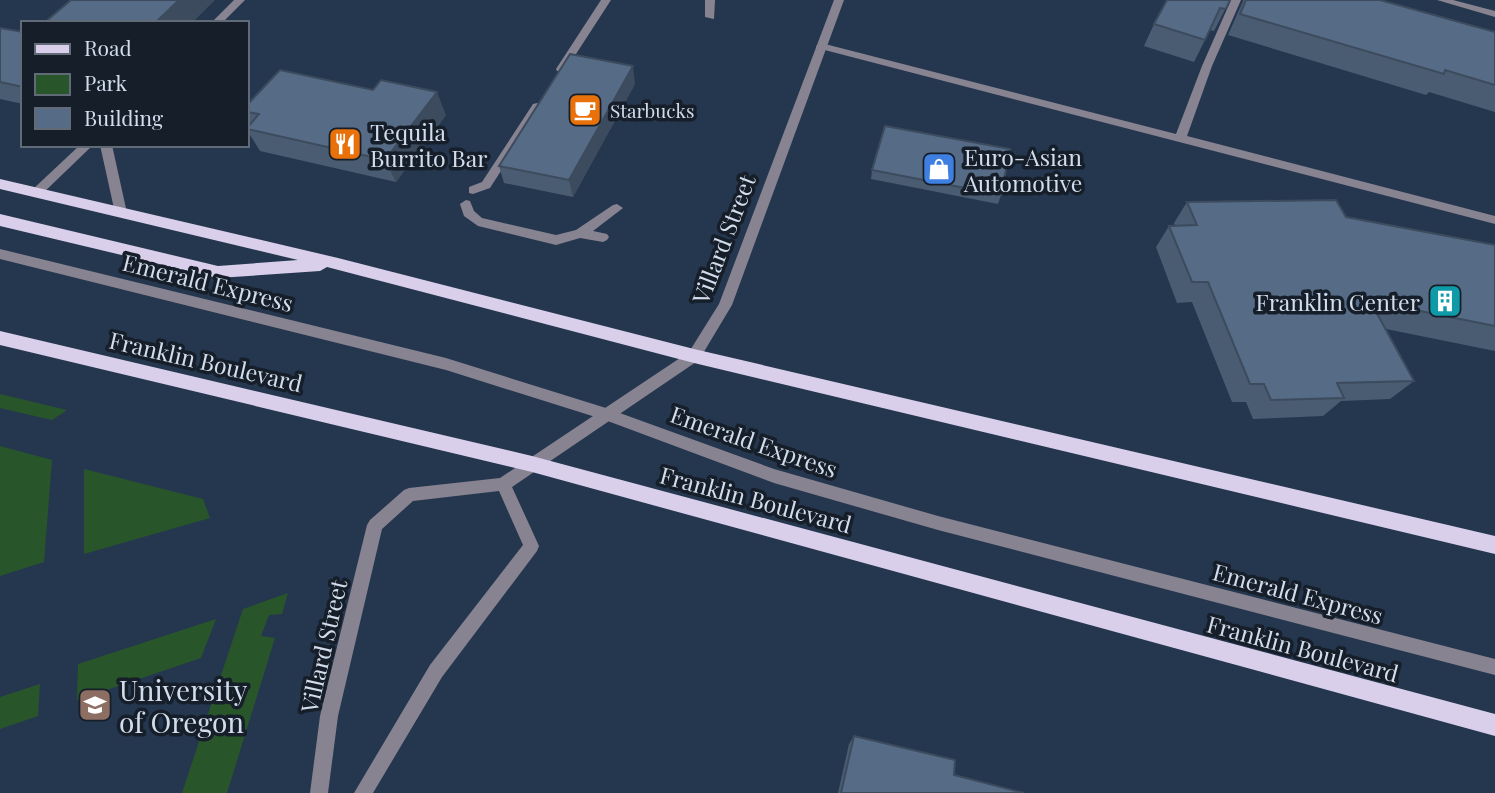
<svg xmlns="http://www.w3.org/2000/svg" width="1495" height="793" viewBox="0 0 1495 793" font-family="'Playfair Display',serif">
  <style>
    .green { fill: #29552b }
    .lines { fill: none; stroke-linecap: round; stroke-linejoin: round }
    .service { fill: #888391; fill-rule: evenodd }
    .minor { fill: #888391; fill-rule: evenodd }
    .primary { fill: #d9cfeb; fill-rule: evenodd }
    .wall { fill: #4a5c72 }
    .shaded-wall { fill: #3c4b5d }
    .building { fill: #566b85; stroke: #3c4b5d; stroke-width: 2 }
    .labels { text-anchor: middle; dominant-baseline: central; stroke-width: 7; stroke-linejoin: round; paint-order: stroke }
    .far-poi-label { font-size: 19px; fill: #d1ddec; stroke: #161e29; text-anchor: start }
    .poi-label { font-size: 23px; fill: #d1ddec; stroke: #161e29; text-anchor: start }
    .street-label { font-size: 23px; fill: #d1ddec; stroke: #161e29 }
    .near-poi-label { font-size: 28px; fill: #d1ddec; stroke: #161e29; text-anchor: start }
  </style>
  <rect width="100%" height="100%" fill="#25374f"/>
  <path class="green" d="M0,394L67,410L52,420L0,408Z
    M0,446L52,460L44,562L0,576Z
    M84,469L203,499L210,518L84,554Z
    M288,593L282,614L269,615L261,636L275,638L227,793H182L243,609Z
    M216,619L201,658L77,700L78,664Z
    M40,684L38,716L0,729V697Z"/>
  <g class="lines">
    <path class="service" d="M234,0H245L222,23H211Z
      M601,0H611L565,71H557L556,69Z
      M705,0H715L714,19L705,17Z
      M1231,0H1241L1212,66L1187,136L1495,216V224L817,48L816,46L821,43L1176,134L1202,66Z
      M537,103L542,107L490,188L473,194L469,193V187L482,182L533,104Z
      M80,145H93L40,196H32V190Z
      M100,145H112L127,213L125,216L121,217L115,213Z
      M466,200L470,201L474,211L482,218L556,235L576,230L613,205L617,204L623,208L593,231L607,234L609,237L607,240L603,242L580,238L556,245L478,226L464,216L460,204Z
      M0,249L446,358L606,408L774,469L938,516L1495,659V675L938,530L774,483L605,420L446,370L0,259Z"/>
    <path class="minor" d="M834,0H844L732,305L699,360L512,487L539,546L537,551L442,677L373,793H354L430,665L523,545L499,491L413,501L382,529L338,716L328,793H310L320,716L367,525L370,520L404,490L409,488L500,478L689,352L719,304Z
      M1437,0H1453L1495,11V17Z"/>
    <path class="primary" d="M0,179L338,258L694,349L1495,536V554L694,363L327,267L320,271L218,278L0,226V214L218,266L298,260L0,189Z
      M0,331L532,456L1495,714V736L532,472L0,345Z"/>
  </g>
  <path class="wall" d="M1230,0L1214,31L1210,30L1194,62L1144,46L1154,24Z
    M1243,0H1380L1495,32V112L1429,92L1426,95L1228,35L1243,1Z
    M0,28L23,32V104L0,99Z
    M635,84L573,197L504,183L499,166Z
    M247,105L446,115L396,182L260,151L247,130V128L250,124L247,119Z
    M872,170L1001,195L998,204L871,179Z
    M1187,202L1346,217L1495,245V351L1386,329L1414,381L1390,399L1341,401L1323,416L1253,419L1246,402H1232L1192,302L1177,303L1156,247L1169,226H1175L1174,223Z
    M854,736L954,775L1024,793H838L849,744Z"/>
  <path class="shaded-wall" d="M179,0H215L192,23H155Z
    M633,66L635,84L573,197L569,180Z
    M437,92L446,115L396,182L385,160Z"/>
  <path class="building" d="M71,0H179L155,23H44Z
    M1167,0H1230L1226,9L1220,8L1205,40L1154,24Z
    M1246,0H1380L1495,32V85L1445,70L1444,74L1240,14Z
    M0,28L23,32V87L0,82Z
    M570,54L633,66L569,180L499,166Z
    M280,70L373,90L381,80L437,92L385,160L247,129V128L259,114L247,112V105Z
    M885,126L1010,149L1001,195L872,170Z
    M1336,200L1346,217L1495,245V326L1370,301L1414,381L1337,383L1344,398L1271,400L1264,384H1250L1208,282H1192L1169,226L1197,225L1187,202Z
    M854,736L955,760L954,775L1024,793H841Z"/>
  <defs>
    <symbol id="cafe-square" viewBox="-11 -11 22 22"><rect x="-9" y="-9" width="18" height="18" rx="4" fill="#e8710a" stroke="#161e29"/><path d="M-5.5-4.5H6V0H3Q3 3.5 0 3.5H-2.5Q-5.5 3.5-5.5 0ZM3-3.2v2h1.7v-2ZM-6 4.5H4V6H-6Z" fill="#fff"/></symbol>
    <symbol id="restaurant-square" viewBox="-11 -11 22 22"><rect x="-9" y="-9" width="18" height="18" rx="4" fill="#e8710a" stroke="#161e29"/><path d="M-5-6h1v4h1v-4h1v4h1v-4h1v5L-1.5 .5V6h-2V.5L-5-1ZM5-6V6H3V1.5H1.5Q1.5-4 5-6Z" fill="#fff"/></symbol>
    <symbol id="shop-square" viewBox="-11 -11 22 22"><rect x="-9" y="-9" width="18" height="18" rx="4" fill="#3f7fe0" stroke="#161e29"/><path d="M-5-2.5h2.3a2.7 3.5 0 0 1 5.4 0H5L5.5 6h-11ZM-1.5-2.5h3a1.5 2.3 0 0 0-3 0Z" fill="#fff"/></symbol>
    <symbol id="building-square" viewBox="-11 -11 22 22"><rect x="-9" y="-9" width="18" height="18" rx="4" fill="#0f9aa8" stroke="#161e29"/><path d="M-4-6H4V6H1V3H-1V6H-4ZM-2.5-4.3h1.7v1.8h-1.7ZM.8-4.3h1.7v1.8H.8ZM-2.5-1h1.7V.8h-1.7ZM.8-1h1.7V.8H.8Z" fill="#fff"/></symbol>
    <symbol id="university-square" viewBox="-11 -11 22 22"><rect x="-9" y="-9" width="18" height="18" rx="4" fill="#8d6e63" stroke="#161e29"/><path d="M0-5L7-2L0 1L-7-2ZM-4 1L0 2.5L4 1V4Q0 6-4 4Z" fill="#fff"/></symbol>
  </defs>
  <g fill-rule="evenodd">
    <use href="#cafe-square" x="566" y="91" width="38" height="38"/>
    <use href="#restaurant-square" x="326" y="125" width="38" height="38"/>
    <use href="#shop-square" x="920" y="150" width="38" height="38"/>
    <use href="#building-square" x="1426" y="282" width="38" height="38"/>
    <use href="#university-square" x="76" y="686" width="38" height="38"/>
  </g>
  <g class="labels">
    <g class="far-poi-label">
      <text x="610" y="110">Starbucks</text>
    </g>
    <g class="poi-label">
      <text x="370" y="131">Tequila<tspan x="370" dy="26">Burrito Bar</tspan></text>
      <text x="964" y="156">Euro-Asian<tspan x="964" dy="26">Automotive</tspan></text>
      <text x="1420" y="301" text-anchor="end">Franklin Center</text>
    </g>
    <g class="street-label">
      <text transform="translate(723 239) rotate(-69)">Villard Street</text>
      <text transform="translate(208 282) rotate(14)">Emerald Express</text>
      <text transform="translate(206 361) rotate(13)">Franklin Boulevard</text>
      <text transform="translate(754 441) rotate(19)">Emerald Express</text>
      <text transform="translate(756 499) rotate(15)">Franklin Boulevard</text>
      <text transform="translate(1298 593) rotate(15)">Emerald Express</text>
      <text transform="translate(323 646) rotate(-77)">Villard Street</text>
      <text transform="translate(1303 648) rotate(15)">Franklin Boulevard</text>
    </g>
    <g class="near-poi-label">
      <text x="119" y="689">University<tspan x="119" dy="32">of Oregon</tspan></text>
    </g>
  </g>
  <rect x="21" y="21" width="228" height="126" fill="#161e29" stroke="#616a77" stroke-width="2"/>
  <rect x="35" y="44" width="35" height="10" fill="#d9cfeb" stroke="#616a77" stroke-width="2"/>
  <text x="84" y="56" font-size="21" fill="#d1ddec">Road</text>
  <rect x="35" y="74" width="35" height="21" fill="#29552b" stroke="#616a77" stroke-width="2"/>
  <text x="84" y="91" font-size="21" fill="#d1ddec">Park</text>
  <rect x="35" y="108" width="35" height="21" fill="#566b85" stroke="#616a77" stroke-width="2"/>
  <text x="84" y="126" font-size="21" fill="#d1ddec">Building</text>
</svg>
